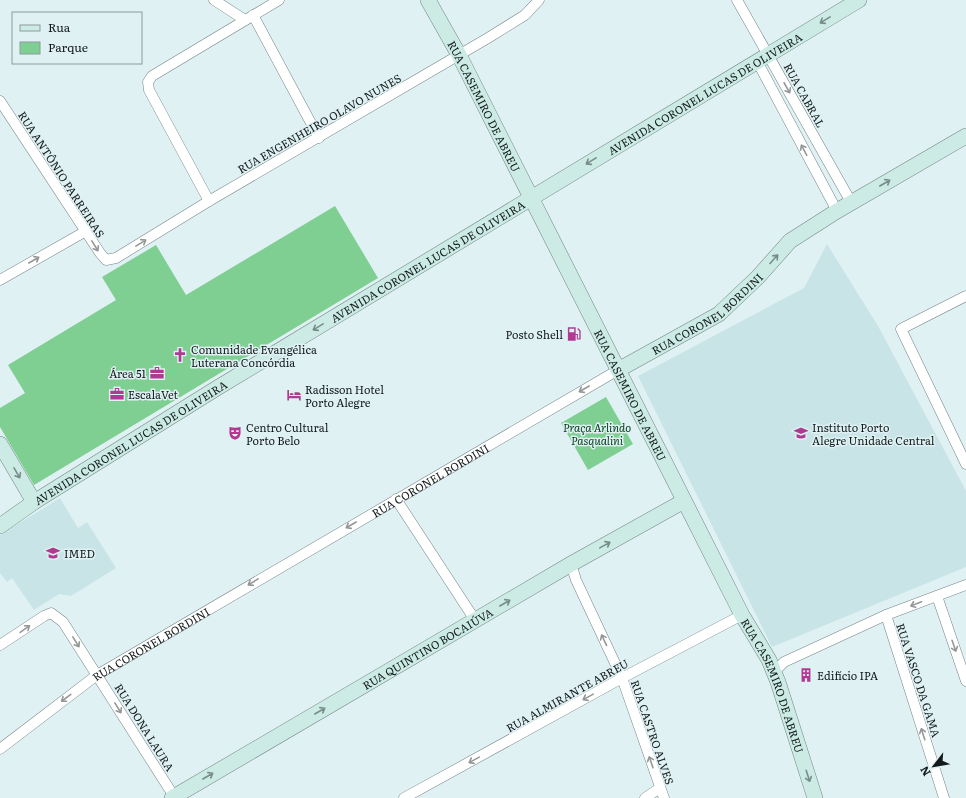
<svg xmlns="http://www.w3.org/2000/svg" width="966" height="798" viewBox="0 0 966 798" font-family="Literata,serif">
  <style>
    .built { fill: #c9e4e7 }
    .green { fill: #7fce92 }
    .lines { fill: none; stroke-linecap: round; stroke-linejoin: round }
    .street-casing { stroke: #758587; stroke-width: 11 }
    .secondary-casing { stroke: #758587; stroke-width: 16 }
    .street { stroke: #fff; stroke-width: 10 }
    .secondary { stroke: #cbebe4; stroke-width: 15 }
    .oneway { stroke: #788d8a }
    .oneway2 { stroke: #959898 }
    .labels { text-anchor: middle; dominant-baseline: central; stroke-width: 3; stroke-linejoin: round; paint-order: stroke }
    .street-label { font-size: 11px; fill: #131a1b; stroke: #dff1f3 }
    .poi-label { font-size: 11px; fill: #131a1b; stroke: #dff1f3; text-anchor: start }
    .park-label { font-size: 11px; font-style: italic; fill: #003f1a; stroke: #dff1f3 }
  </style>
  <rect width="100%" height="100%" fill="#dff1f3"/>
  <path class="built" d="M827,244L878,326L966,491V567L772,647L638,376L804,288Z
    M60,498L78,528L87,522L116,568L71,596L59,594L34,610L12,578L7,582L0,573V535Z"/>
  <path class="green" d="M335,206L378,278L34,485L0,427V408L25,393L8,365L116,300L102,277L156,245L186,295Z
    M606,397L633,444L588,470L561,423Z"/>
  <g class="lines">
    <defs>
      <g id="street">
        <path d="M214,0L245,20"/>
        <path d="M737,0L851,202"/>
        <path d="M253,15L319,138"/>
        <path d="M757,61L837,211"/>
        <path d="M0,101L100,253L106,260L116,258L209,201L488,38L525,15L539,0"/>
        <path d="M209,201L149,90L148,82L152,76L279,0"/>
        <path d="M0,280L86,231"/>
        <path d="M966,296L901,329L966,464"/>
        <path d="M396,499L475,620"/>
        <path d="M571,564L576,580L622,678L664,798"/>
        <path d="M937,596L966,681"/>
        <path d="M886,615L944,798"/>
        <path d="M0,645L44,616L51,613L63,622L175,798"/>
        <path d="M774,672L784,662L886,615L966,585"/>
        <path id="s1" d="M0,749L97,675L618,370"/>
        <path d="M404,798L622,678L742,615"/>
        <path d="M645,798L660,788"/>
      </g>
      <g id="secondary">
        <path id="s2" d="M428,0L459,55L742,615L769,660L778,682L815,798"/>
        <path id="s3" d="M618,370L719,314L758,277L790,241L837,211L966,136"/>
        <path d="M0,444L34,502"/>
        <path id="s4" d="M0,526L34,502L217,388L859,0"/>
        <path id="s5" d="M172,798L571,564L684,501"/>
      </g>
    </defs>
    <use href="#street" class="street-casing"/>
    <use href="#secondary" class="secondary-casing"/>
    <use href="#street" class="street"/>
    <use href="#secondary" class="secondary"/>
  </g>
  <defs><path id="oneway-shaft" d="M-6 0H5M1.5-3L5.5 0L1.5 3" fill="none" stroke-width="1.6" stroke-linecap="round" stroke-linejoin="round"/></defs>
  <g class="oneway">
    <use href="#oneway-shaft" transform="translate(825 20) rotate(149)"/>
    <use href="#oneway-shaft" transform="translate(591 161) rotate(149)"/>
    <use href="#oneway-shaft" transform="translate(885 183) rotate(-30)"/>
    <use href="#oneway-shaft" transform="translate(774 259) rotate(-48)"/>
    <use href="#oneway-shaft" transform="translate(318 327) rotate(149)"/>
    <use href="#oneway-shaft" transform="translate(17 473) rotate(60)"/>
    <use href="#oneway-shaft" transform="translate(605 545) rotate(-29)"/>
    <use href="#oneway-shaft" transform="translate(505 603) rotate(-30)"/>
    <use href="#oneway-shaft" transform="translate(320 711) rotate(-30)"/>
    <use href="#oneway-shaft" transform="translate(208 776) rotate(-30)"/>
    <use href="#oneway-shaft" transform="translate(808 776) rotate(72)"/>
  </g>
  <g class="oneway2">
    <use href="#oneway-shaft" transform="translate(787 88) rotate(61)"/>
    <use href="#oneway-shaft" transform="translate(804 150) rotate(-118)"/>
    <use href="#oneway-shaft" transform="translate(141 243) rotate(-31)"/>
    <use href="#oneway-shaft" transform="translate(95 246) rotate(58)"/>
    <use href="#oneway-shaft" transform="translate(34 260) rotate(-30)"/>
    <use href="#oneway-shaft" transform="translate(584 389) rotate(150)"/>
    <use href="#oneway-shaft" transform="translate(351 525) rotate(150)"/>
    <use href="#oneway-shaft" transform="translate(253 582) rotate(149)"/>
    <use href="#oneway-shaft" transform="translate(916 604) rotate(159)"/>
    <use href="#oneway-shaft" transform="translate(25 629) rotate(-35)"/>
    <use href="#oneway-shaft" transform="translate(604 640) rotate(-115)"/>
    <use href="#oneway-shaft" transform="translate(76 642) rotate(58)"/>
    <use href="#oneway-shaft" transform="translate(954 646) rotate(71)"/>
    <use href="#oneway-shaft" transform="translate(588 697) rotate(151)"/>
    <use href="#oneway-shaft" transform="translate(66 698) rotate(143)"/>
    <use href="#oneway-shaft" transform="translate(118 708) rotate(58)"/>
    <use href="#oneway-shaft" transform="translate(923 734) rotate(-108)"/>
    <use href="#oneway-shaft" transform="translate(474 760) rotate(151)"/>
    <use href="#oneway-shaft" transform="translate(651 762) rotate(-109)"/>
  </g>
  <defs>
    <symbol id="fuel-bare" viewBox="-9 -9 18 18"><path d="M-5.5-6h7V0h2V4h1.3V-2.5L3-4.5l.8-.8L6-3V5H2.5V1h-1V6h-7ZM-4.2-4.7v3.2H.2V-4.7Z" fill="#b03a92" stroke="#dff1f3" stroke-width="2.5" paint-order="stroke"/></symbol>
    <symbol id="church-bare" viewBox="-9 -9 18 18"><path d="M-1.2-6h2.4v3.5h3.3v2.4h-3.3V6h-2.4V-.1h-3.3v-2.4h3.3Z" fill="#b03a92" stroke="#dff1f3" stroke-width="2.5" paint-order="stroke"/></symbol>
    <symbol id="office-bare" viewBox="-9 -9 18 18"><path d="M-6-3h4V-5.5h4V-3h4V5H-6ZM-1-4.5V-3h2v-1.5ZM-6 0V1H6V0Z" fill="#b03a92" stroke="#dff1f3" stroke-width="2.5" paint-order="stroke"/></symbol>
    <symbol id="hotel-bare" viewBox="-9 -9 18 18"><path d="M-6-4.5h1.5V1H6V5H4.5V3h-9V5H-6ZM-4 0a1.8 1.8 0 1 1 3.6 0ZM.5 0V-2.5h3Q6-2.5 6 0Z" fill="#b03a92" stroke="#dff1f3" stroke-width="2.5" paint-order="stroke"/></symbol>
    <symbol id="theatre-bare" viewBox="-9 -9 18 18"><path d="M-5-5.5Q0-4 5-5.5V0Q5 5 0 6Q-5 5-5 0ZM-3.3-2.5H-1v1.5H-3.3ZM1-2.5H3.3v1.5H1ZM-2.8 1Q0 5.5 2.8 1Z" fill="#b03a92" stroke="#dff1f3" stroke-width="2.5" paint-order="stroke"/></symbol>
    <symbol id="university-bare" viewBox="-9 -9 18 18"><path d="M0-5L7-2L0 1L-7-2ZM-4 1L0 2.5L4 1V4Q0 6-4 4Z" fill="#b03a92" stroke="#dff1f3" stroke-width="2.5" paint-order="stroke"/></symbol>
    <symbol id="building-bare" viewBox="-9 -9 18 18"><path d="M-4-6H4V6H1V3H-1V6H-4ZM-2.5-4.3h1.7v1.8h-1.7ZM.8-4.3h1.7v1.8H.8ZM-2.5-1h1.7V.8h-1.7ZM.8-1h1.7V.8H.8Z" fill="#b03a92" stroke="#dff1f3" stroke-width="2.5" paint-order="stroke"/></symbol>
  </defs>
  <g fill-rule="evenodd">
    <use href="#fuel-bare" x="564" y="324" width="20" height="20"/>
    <use href="#church-bare" x="170" y="345" width="20" height="20"/>
    <use href="#office-bare" x="147" y="363" width="20" height="20"/>
    <use href="#office-bare" x="107" y="384" width="20" height="20"/>
    <use href="#hotel-bare" x="284" y="385" width="20" height="20"/>
    <use href="#theatre-bare" x="225" y="423" width="20" height="20"/>
    <use href="#university-bare" x="791" y="423" width="20" height="20"/>
    <use href="#university-bare" x="43" y="543" width="20" height="20"/>
    <use href="#building-bare" x="796" y="665" width="20" height="20"/>
  </g>
  <g class="labels">
    <g class="street-label">
      <text stroke="none"><textPath href="#s4" startOffset="827">AVENIDA CORONEL LUCAS DE OLIVEIRA</textPath></text>
      <text transform="translate(805 95) rotate(61)">RUA CABRAL</text>
      <text stroke="none"><textPath href="#s2" startOffset="120">RUA CASEMIRO DE ABREU</textPath></text>
      <text transform="translate(319 123) rotate(-30)">RUA ENGENHEIRO OLAVO NUNES</text>
      <text transform="translate(62 174) rotate(57)">RUA ANTÔNIO PARREIRAS</text>
      <text stroke="none"><textPath href="#s4" startOffset="503">AVENIDA CORONEL LUCAS DE OLIVEIRA</textPath></text>
      <text stroke="none"><textPath href="#s3" startOffset="106">RUA CORONEL BORDINI</textPath></text>
      <text stroke="none"><textPath href="#s2" startOffset="444">RUA CASEMIRO DE ABREU</textPath></text>
      <text stroke="none"><textPath href="#s4" startOffset="155">AVENIDA CORONEL LUCAS DE OLIVEIRA</textPath></text>
      <text stroke="none"><textPath href="#s1" startOffset="508">RUA CORONEL BORDINI</textPath></text>
      <text stroke="none"><textPath href="#s1" startOffset="184">RUA CORONEL BORDINI</textPath></text>
      <text stroke="none"><textPath href="#s5" startOffset="296">RUA QUINTINO BOCAIÚVA</textPath></text>
      <text transform="translate(919 680) rotate(72)">RUA VASCO DA GAMA</text>
      <text stroke="none"><textPath href="#s2" startOffset="768">RUA CASEMIRO DE ABREU</textPath></text>
      <text transform="translate(567 695) rotate(-29)">RUA ALMIRANTE ABREU</text>
      <text transform="translate(145 727) rotate(58)">RUA DONA LAURA</text>
      <text transform="translate(653 732) rotate(71)">RUA CASTRO ALVES</text>
    </g>
    <g class="poi-label">
      <text x="563" y="334" text-anchor="end">Posto Shell</text>
      <text x="191" y="349">Comunidade Evangélica<tspan x="191" dy="13">Luterana Concórdia</tspan></text>
      <text x="146" y="373" text-anchor="end">Área 51</text>
      <text x="305" y="389">Radisson Hotel<tspan x="305" dy="13">Porto Alegre</tspan></text>
      <text x="128" y="394">EscalaVet</text>
      <text x="246" y="427">Centro Cultural<tspan x="246" dy="13">Porto Belo</tspan></text>
      <text x="812" y="427">Instituto Porto<tspan x="812" dy="13">Alegre Unidade Central</tspan></text>
      <text x="64" y="553">IMED</text>
      <text x="817" y="675">Edifício IPA</text>
    </g>
    <g class="park-label">
      <text x="597" y="427">Praça Arlindo<tspan x="597" dy="13">Pasqualini</tspan></text>
    </g>
  </g>
  <rect x="12" y="12" width="130" height="52" fill="#dff1f3" stroke="#8d9b9d"/>
  <rect x="20" y="25" width="20" height="6" fill="#cbebe4" stroke="#8d9b9d"/>
  <text x="48" y="32" font-size="12" fill="#131a1b">Rua</text>
  <rect x="20" y="42" width="20" height="12" fill="#7fce92" stroke="#8d9b9d"/>
  <text x="48" y="52" font-size="12" fill="#131a1b">Parque</text>
  <g transform="translate(934 766) rotate(239)" stroke="#dff1f3" stroke-width="3" paint-order="stroke">
  <path d="M0-3L7 15L0 10L-7 15Z" fill="#131a1b"/>
  <text y="-6" font-size="11" font-weight="bold" text-anchor="middle" fill="#131a1b">N</text>
  </g>
</svg>
